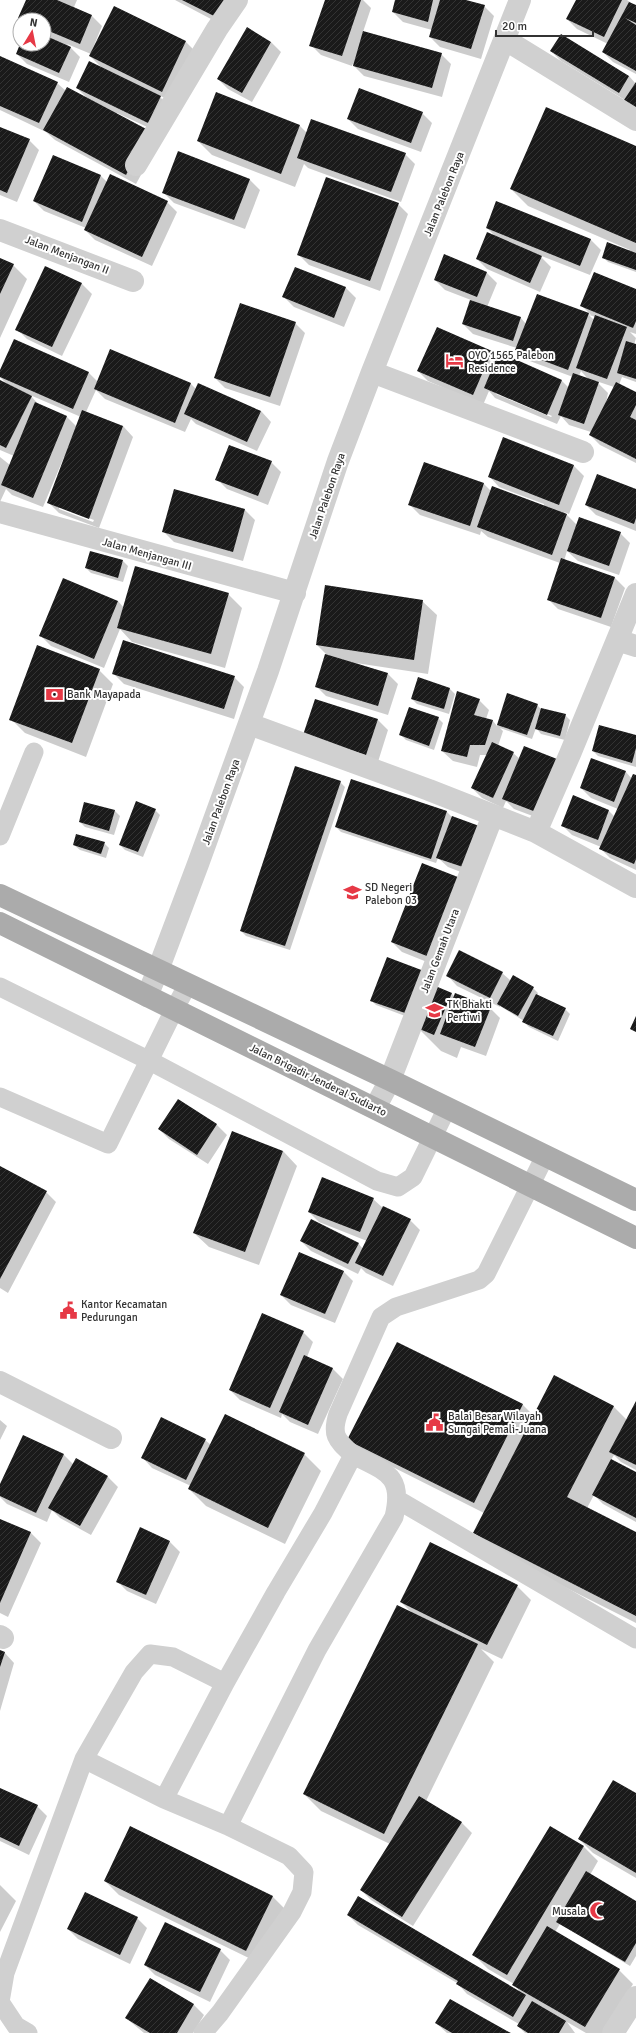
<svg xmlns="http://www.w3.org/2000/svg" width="636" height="2033" viewBox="0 0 636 2033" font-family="Signika,sans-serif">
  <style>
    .shadow { fill: #0003; fill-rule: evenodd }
    .building { fill: url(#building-hatch) }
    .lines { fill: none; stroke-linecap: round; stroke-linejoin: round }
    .lane { stroke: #d0d0d0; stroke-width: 19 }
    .street { stroke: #d0d0d0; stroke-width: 22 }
    .primary { stroke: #ababab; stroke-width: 22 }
    .labels { text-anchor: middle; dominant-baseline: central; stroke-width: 4; stroke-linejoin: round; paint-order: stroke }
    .street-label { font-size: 11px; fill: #333; stroke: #fff }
    .poi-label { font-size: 11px; fill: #333; stroke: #fff; text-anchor: start }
  </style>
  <defs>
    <pattern id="building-hatch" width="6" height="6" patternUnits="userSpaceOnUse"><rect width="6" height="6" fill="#1a1a1a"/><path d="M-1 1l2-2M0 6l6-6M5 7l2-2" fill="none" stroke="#333"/></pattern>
  </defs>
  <rect width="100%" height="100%" fill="#fff"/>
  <path class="shadow" d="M27,0H77L74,7L92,16L102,26L92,50H93L114,7L186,42L196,52L172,101L158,95L170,107L158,132L117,113L116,114L159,142L136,184L55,140L46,132L0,110V57L57,83L66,91L87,98L77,88L103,69L90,56L91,54L67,44L80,57L69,82L27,64L17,54L21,44H44V20H21L19,18Z
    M175,0H242L228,28Z
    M326,0H363L371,8L363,32L441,54L451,64L442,97L364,76L352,64V66L321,55L311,45Z
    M396,0H462L484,6L494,16L481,59L440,47L430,37L432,30L403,22L393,12Z
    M577,0H627L636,6V74L613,62L603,52L608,44L577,29L567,19Z
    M271,42L281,52L252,102L228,89L218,79Z
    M551,51L629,76L636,84L625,100L561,61Z
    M422,113L432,123L421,152L358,129L348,119Z
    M300,126L307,133L405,154L415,164L401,202L308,168L304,164L295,187L212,155L198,141Z
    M0,128L29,140L39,150L17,202L0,195Z
    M636,148V272L608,262L603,257L630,250L528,206L511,189Z
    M179,153L250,180L260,190L245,229L174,203L163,192Z
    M53,156L101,176L107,182L167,202L177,212L152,266L95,240L85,230L86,228L44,211L34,201Z
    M398,204L408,214L380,291L309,265L299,255Z
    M487,228L591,240L601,250L590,275L539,255L551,267L540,292L487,269L477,259L497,238Z
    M0,259L13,265L27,279L0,338Z
    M46,267L82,284L92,294L62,356L27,339L17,329Z
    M295,268L346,288L356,298L344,327L294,307L284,297Z
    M487,273L497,283L487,307L520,317L526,324L537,295L591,315L581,305L636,290V334L630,332L636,338L634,345H636V382L622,377L619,385L636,393V463L600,445L590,435L591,432L569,425L561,416L557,424L495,398L489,391L483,405L428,381L418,371L437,328L492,352L498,358L561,380L569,388L573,377L527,360L517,348L473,334L463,324L471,300L445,290L435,280ZM589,315L596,317L594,320ZM581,371L589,380L579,376ZM596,381L614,387L606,403L608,393ZM496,392L552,416L551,417L496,394Z
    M295,323L305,333L280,406L225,388L215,378Z
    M111,350L191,384L196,389L261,411L271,422L257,451L196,424L191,419L185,432L105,399L96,390L86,412L123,426L133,437L99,528L59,513L49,503L66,457H64L43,507L12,495L6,489L0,502V457L10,465L14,456L0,450V381L7,384L0,377V372L89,373L98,382ZM30,395L81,417L77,427L67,417L40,406ZM59,507L94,520L93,522L59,509Z
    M271,462L281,472L268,505L227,489L217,479Z
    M424,463L484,484L491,491L544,506V504L499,487L489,476L574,466L584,476L569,514L564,512L577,525L620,533L630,543L619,575L578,561L567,551L564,561L615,578L625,588L611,627L558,609L548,599L560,563L488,537L481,531L480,535L420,515L410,505Z
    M636,490V531L596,515L586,505Z
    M245,510L255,520L243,561L174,542L164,532Z
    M123,561L128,566L123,582L91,573L86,568Z
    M228,594L242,608L225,668L132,642L120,629L104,668L51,646L41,636L118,601L124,608Z
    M422,601L437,615L428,674L356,663L388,674L398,684L388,715L326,696L316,686L326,654L317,645Z
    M99,670L113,684L86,757L25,733L11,719Z
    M114,674L234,677L244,687L234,719L124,684Z
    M418,679L450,689L455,694L449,714L417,704L412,699Z
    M508,694L537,705L541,709L565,715L570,720L565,740L541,734L536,728L532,739L500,728L503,731L498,746L513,753L520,759L546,821L514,809L506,801L503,808L482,798L472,788L487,755H480L477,767L453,761L442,751L479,700L489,710L486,719L493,721L497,726Z
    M315,700L378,720L388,730L377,765L314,745Z
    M438,718L443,723L434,750L406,740L401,735Z
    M636,736V767L598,756L593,751Z
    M591,759L626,772L632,779L636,776V870L610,858L600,848L601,847L572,835L562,825L574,797L609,811L615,817L618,809L591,798L581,788Z
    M351,780L447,812L453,818L476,878L448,867L438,858L436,863L341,832L336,827Z
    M340,782L345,787L290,950L246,936L241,931Z
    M155,810L160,815L143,857L125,850L120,845Z
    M115,811L120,816L114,835L85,827L80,822Z
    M104,843L109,848L106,858L80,850L74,845Z
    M422,865L442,968L402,952L392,942Z
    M388,958L413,1019L376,1005L371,1000Z
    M502,973L511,981L513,977L533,988L538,993L537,996L565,1009L570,1014L558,1041L529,1027L524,1022V1021L500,1006V1007L457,986L447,975Z
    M451,993L455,997L490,1008L500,1018L486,1056L461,1047L457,1058L441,1051L418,1028Z
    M178,1100L217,1125L227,1135L208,1164L169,1139L159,1129Z
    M283,1151L297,1166L259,1265L209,1247L194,1233Z
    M0,1167L46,1192L56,1202L8,1293L0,1288Z
    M373,1199L383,1208L410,1220L420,1230L393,1286L366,1273L361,1268L358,1274L311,1251L301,1241L358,1243L363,1249L367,1241L319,1222L309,1212Z
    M343,1271L353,1281L335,1323L291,1305L281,1295Z
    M303,1332L313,1342L307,1357L333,1369L343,1379L318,1434L290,1422L282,1414L281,1418L240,1400L230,1390Z
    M397,1343L523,1405L534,1416L613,1406L627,1420L636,1403V1470L621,1462L614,1455L611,1460L636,1473V1522L603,1504L594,1495L587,1508L636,1533V1623L491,1550L474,1533L484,1513L359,1450L348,1440Z
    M0,1420L7,1426L0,1440Z
    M24,1436L64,1455L74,1465L76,1460L108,1477L118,1487L91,1535L60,1518L52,1510L47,1522L7,1504L0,1497V1487Z
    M205,1440L211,1445L304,1454L321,1471L285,1544L206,1506L189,1489L191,1486L152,1468L142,1457Z
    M0,1520L31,1533L41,1543L8,1617L0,1613Z
    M170,1542L180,1552L156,1604L127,1591L117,1581Z
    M517,1586L531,1600L502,1659L481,1649L494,1662L426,1801L462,1823L472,1833L413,1926L371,1900L361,1890L390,1844L321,1811L304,1794L412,1613L401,1602Z
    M0,1651L4,1652L14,1663L0,1711Z
    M0,1789L37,1806L47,1816L29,1855L0,1841Z
    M636,1794V1878L593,1853L579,1839Z
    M131,1827L273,1897L287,1911L261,1964L119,1895L105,1881Z
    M550,1827L584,1847L598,1861L590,1875L636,1902V1956L630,1966L560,1924L555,1932L619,1970L633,1984L604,2033H586L567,2022L575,2033H525L518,2026L519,2024L467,1994L457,1983L358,1925L348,1915L520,1992L514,1984L488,1969L474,1955Z
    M0,1885L16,1901L0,1932Z
    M137,1918L147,1928L130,1964L78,1939L68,1929Z
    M220,1950L230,1960L210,2002L155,1975L145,1965Z
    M150,1979L194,2005L204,2015L193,2033H144L126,2018Z
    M436,2023L507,2033H447Z"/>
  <path class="building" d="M26,0H57L92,15L80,44L44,29V20H22L18,18Z
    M182,0H227L218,18Z
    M325,0H361L342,56L309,46Z
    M395,0H433L428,22L392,12Z
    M440,0H466L485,5L471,49L429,37Z
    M576,0H622L604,37L566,19Z
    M629,2L636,5V23L625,18L636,25V71L602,52Z
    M114,6L186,41L162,92L89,56Z
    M247,27L271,42L242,93L217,79Z
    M363,31L442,53L432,88L353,66Z
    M561,34L629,76L619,93L550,51Z
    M44,35L71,47L59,73L16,54L20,44H44Z
    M0,56L58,82L39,123L0,106Z
    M89,61L161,96L148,123L76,88Z
    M636,82V109L624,100Z
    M67,87L150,131L126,175L43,130Z
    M359,88L423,112L411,143L347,119Z
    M216,92L300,125L281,174L197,141Z
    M546,107L636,146V243L510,189Z
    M311,119L406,153L391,192L297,158Z
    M0,127L30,139L7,193L0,190Z
    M178,151L250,179L234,220L162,193Z
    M53,155L101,175L82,222L33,201Z
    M110,174L168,201L142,257L84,230Z
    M326,177L399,203L370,281L297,255Z
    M496,201L591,239L580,266L486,228Z
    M487,232L542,256L530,283L476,259Z
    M607,242L636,253V270L602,258Z
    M444,254L487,272L477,297L434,280Z
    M0,258L14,264L0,294Z
    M45,266L82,283L52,347L15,330Z
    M295,267L346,287L334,318L282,297Z
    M594,272L636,289V321L633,328L580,306Z
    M537,294L589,313L568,370L515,350Z
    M470,300L521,317L513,341L462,324Z
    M240,303L296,322L270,397L214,378Z
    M595,315L627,327L607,379L576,368Z
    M437,327L492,351L473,395L417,371Z
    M14,339L89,372L73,409L0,377V370Z
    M626,341L636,344V379L617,373Z
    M110,349L191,383L175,423L94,389Z
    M499,352L562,380L547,415L484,388Z
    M573,373L599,382L584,424L558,415Z
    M0,380L32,396L6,448L0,445Z
    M616,382L636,392V405L630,417L636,420V459L589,435Z
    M198,383L261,411L247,442L184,414Z
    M35,402L67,416L33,498L1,485Z
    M82,410L123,426L89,519L47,503Z
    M503,437L574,465L559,505L488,477Z
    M229,445L272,461L258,496L215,480Z
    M424,462L484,483L470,526L408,505Z
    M597,474L636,489V518L634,524L585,505Z
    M492,486L567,514L552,555L477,527Z
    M174,489L245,509L233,552L162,532Z
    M579,517L621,532L609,566L567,551Z
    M90,551L123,560L118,578L85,568Z
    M561,558L615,577L601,618L547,600Z
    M135,566L229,593L211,654L117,628Z
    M63,578L118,601L94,659L39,636Z
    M325,585L423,600L414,660L316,645Z
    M123,640L235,676L224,709L112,674Z
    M37,645L100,669L72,743L9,720Z
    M325,654L388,673L378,706L315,687Z
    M418,677L450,688L444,709L411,699Z
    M457,691L480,699L474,715L493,720L485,745H470L467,757L441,751Z
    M507,693L538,704L527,735L497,725Z
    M315,699L378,719L366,755L303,735Z
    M409,707L439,717L429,746L399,735Z
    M541,708L566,714L560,736L535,729Z
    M599,725L636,735V748L632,763L592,751Z
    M492,742L514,752L493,798L471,788Z
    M524,746L557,759L536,812L502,799Z
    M591,758L626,771L614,802L580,788Z
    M295,766L341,781L285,946L240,931Z
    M633,774L636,775V859L634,864L599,849Z
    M351,779L447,811L431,859L335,827Z
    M573,795L609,810L598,840L561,826Z
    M136,801L156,809L138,852L119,845Z
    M84,802L115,810L109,831L79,822Z
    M452,816L482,827L466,868L436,858Z
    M76,834L105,842L101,854L73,845Z
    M422,863L463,879L432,958L391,942Z
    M459,950L503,972L490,998L446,976Z
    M387,957L424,971L408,1014L370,1001Z
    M513,975L534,987L518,1016L497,1004Z
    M433,985L452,993L434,1035L417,1028Z
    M455,993L491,1007L475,1047L440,1034Z
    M536,994L566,1008L553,1036L522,1022Z
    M636,1016V1032L630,1029Z
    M178,1099L217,1124L197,1155L158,1129Z
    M232,1131L283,1151L245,1252L193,1233Z
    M0,1166L47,1191L0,1279Z
    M322,1177L374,1198L360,1232L308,1212Z
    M383,1206L411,1219L383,1276L355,1263Z
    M311,1219L359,1243L348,1264L300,1241Z
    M299,1252L344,1271L325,1314L280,1295Z
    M262,1313L304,1331L270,1408L229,1390Z
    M397,1342L523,1404L474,1503L347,1440Z
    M304,1355L333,1368L308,1425L279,1412Z
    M554,1375L614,1406L567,1497L636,1532V1616L473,1533Z
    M636,1401V1465L609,1452Z
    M225,1414L305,1453L268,1528L188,1489Z
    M161,1417L206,1439L186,1480L141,1458Z
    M23,1435L64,1454L36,1513L0,1496V1484Z
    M76,1458L108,1476L80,1526L48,1508Z
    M611,1459L636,1472V1518L592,1495Z
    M0,1519L31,1532L0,1603Z
    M140,1527L170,1541L146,1595L116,1582Z
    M430,1542L518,1585L487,1645L400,1602Z
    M397,1605L478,1644L384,1834L303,1794Z
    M0,1650L5,1652L0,1667Z
    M613,1780L636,1793V1873L578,1839Z
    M0,1788L38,1805L19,1846L0,1837Z
    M419,1796L462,1822L402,1917L360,1890Z
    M130,1826L273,1896L246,1951L104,1881Z
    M550,1826L584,1846L507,1975L472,1955Z
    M586,1871L636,1901V1943L625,1962L556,1922Z
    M85,1892L138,1917L120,1955L67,1929Z
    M358,1896L526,1995L513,2017L456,1984L458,1981L347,1915Z
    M165,1922L221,1949L200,1992L144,1965Z
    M547,1926L620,1969L585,2027L512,1985Z
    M150,1978L194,2004L177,2033H150L125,2018Z
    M450,1999L507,2031L511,2033H452L435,2023Z
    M532,2001L566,2021L559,2033H528L517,2026Z"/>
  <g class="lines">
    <path class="lane" d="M0,836L34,752
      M0,987L150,1061L377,1181L398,1187L413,1177L447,1108
      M0,1097L108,1144L174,1010L188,984
      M398,1500L636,1639
      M84,1759L164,1799L228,1826L289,1856L304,1872L302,1892L292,1912L220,2013L203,2033
      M164,1799L225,1683L276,1592L323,1513L353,1455C337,1440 331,1436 338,1414L381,1317L396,1307L479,1280L486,1274L545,1156
      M228,1826L317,1650L394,1517C404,1475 386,1472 353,1455
      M28,2033L16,2026L0,2002L5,1973L84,1759L134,1672L150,1654L173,1657L225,1683"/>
    <path class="street" d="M506,40L636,120
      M136,165L217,29L237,0
      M0,230L133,281
      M372,372L583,452
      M0,512L295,593
      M617,640L636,646
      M249,724L429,790L536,832L570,754L636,594
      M536,832L636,887
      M147,996L158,970L198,864L268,671L338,461L372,372L520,0
      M375,1108L390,1080L493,815
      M0,1382L111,1438
      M0,1636L3,1638
      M613,2033L636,1997"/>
    <path class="primary" d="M0,895L390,1080L636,1200
      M0,923L636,1238"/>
  </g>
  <defs>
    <symbol id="hotel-bare" viewBox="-9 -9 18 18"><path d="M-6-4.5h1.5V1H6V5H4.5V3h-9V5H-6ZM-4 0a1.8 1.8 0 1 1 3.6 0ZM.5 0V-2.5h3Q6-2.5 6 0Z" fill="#e63946" stroke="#fff" stroke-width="2.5" paint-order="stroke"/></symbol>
    <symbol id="bank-bare" viewBox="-9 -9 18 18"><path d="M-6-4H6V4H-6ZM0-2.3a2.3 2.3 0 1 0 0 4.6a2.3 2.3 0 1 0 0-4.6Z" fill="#e63946" stroke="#fff" stroke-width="2.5" paint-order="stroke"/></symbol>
    <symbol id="school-bare" viewBox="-9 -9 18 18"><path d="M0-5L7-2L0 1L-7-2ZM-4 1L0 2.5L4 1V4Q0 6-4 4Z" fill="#e63946" stroke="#fff" stroke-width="2.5" paint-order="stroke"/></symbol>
    <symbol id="civic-bare" viewBox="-9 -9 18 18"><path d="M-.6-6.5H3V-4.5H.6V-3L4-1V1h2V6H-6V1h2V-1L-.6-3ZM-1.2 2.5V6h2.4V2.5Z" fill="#e63946" stroke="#fff" stroke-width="2.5" paint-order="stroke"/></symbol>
    <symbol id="mosque-bare" viewBox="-9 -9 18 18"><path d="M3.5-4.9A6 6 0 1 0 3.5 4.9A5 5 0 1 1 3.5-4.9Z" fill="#e63946" stroke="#fff" stroke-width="2.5" paint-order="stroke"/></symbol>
  </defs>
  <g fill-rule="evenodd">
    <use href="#hotel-bare" x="442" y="348" width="25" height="25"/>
    <use href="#bank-bare" x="42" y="682" width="25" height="25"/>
    <use href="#school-bare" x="340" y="880" width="25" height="25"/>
    <use href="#school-bare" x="422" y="998" width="25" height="25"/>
    <use href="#civic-bare" x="56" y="1298" width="25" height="25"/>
    <use href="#civic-bare" x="422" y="1410" width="25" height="25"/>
    <use href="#mosque-bare" x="586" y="1898" width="25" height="25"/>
  </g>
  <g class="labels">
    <g class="street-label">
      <text transform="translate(444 194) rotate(-68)">Jalan Palebon Raya</text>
      <text transform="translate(67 255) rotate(21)">Jalan Menjangan II</text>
      <text transform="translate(327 496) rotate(-71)">Jalan Palebon Raya</text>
      <text transform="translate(147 554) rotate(16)">Jalan Menjangan III</text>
      <text transform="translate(221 802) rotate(-70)">Jalan Palebon Raya</text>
      <text transform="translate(440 951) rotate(-69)">Jalan Gemah Utara</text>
      <text transform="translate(318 1080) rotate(26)">Jalan Brigadir Jenderal Sudiarto</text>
    </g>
    <g class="poi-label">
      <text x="468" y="355">OYO 1565 Palebon<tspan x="468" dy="13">Residence</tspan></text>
      <text x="67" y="694">Bank Mayapada</text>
      <text x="365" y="887">SD Negeri<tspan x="365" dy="13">Palebon 03</tspan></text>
      <text x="447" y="1004">TK Bhakti<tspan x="447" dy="13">Pertiwi</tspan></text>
      <text x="81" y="1304">Kantor Kecamatan<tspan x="81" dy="13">Pedurungan</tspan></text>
      <text x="448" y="1416">Balai Besar Wilayah<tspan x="448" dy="13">Sungai Pemali-Juana</tspan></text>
      <text x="586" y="1911" text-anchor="end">Musala</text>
    </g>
  </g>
  <g transform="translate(32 32) rotate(10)"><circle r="19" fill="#ffffff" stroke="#adadad"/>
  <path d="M0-3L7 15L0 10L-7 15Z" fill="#e63946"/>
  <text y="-6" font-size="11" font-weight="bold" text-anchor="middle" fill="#333333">N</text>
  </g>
  <path d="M496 30v6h97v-6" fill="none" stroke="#333333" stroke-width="2"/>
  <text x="502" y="30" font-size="12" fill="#333333" stroke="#ffffff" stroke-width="3" paint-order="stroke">20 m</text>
</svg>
